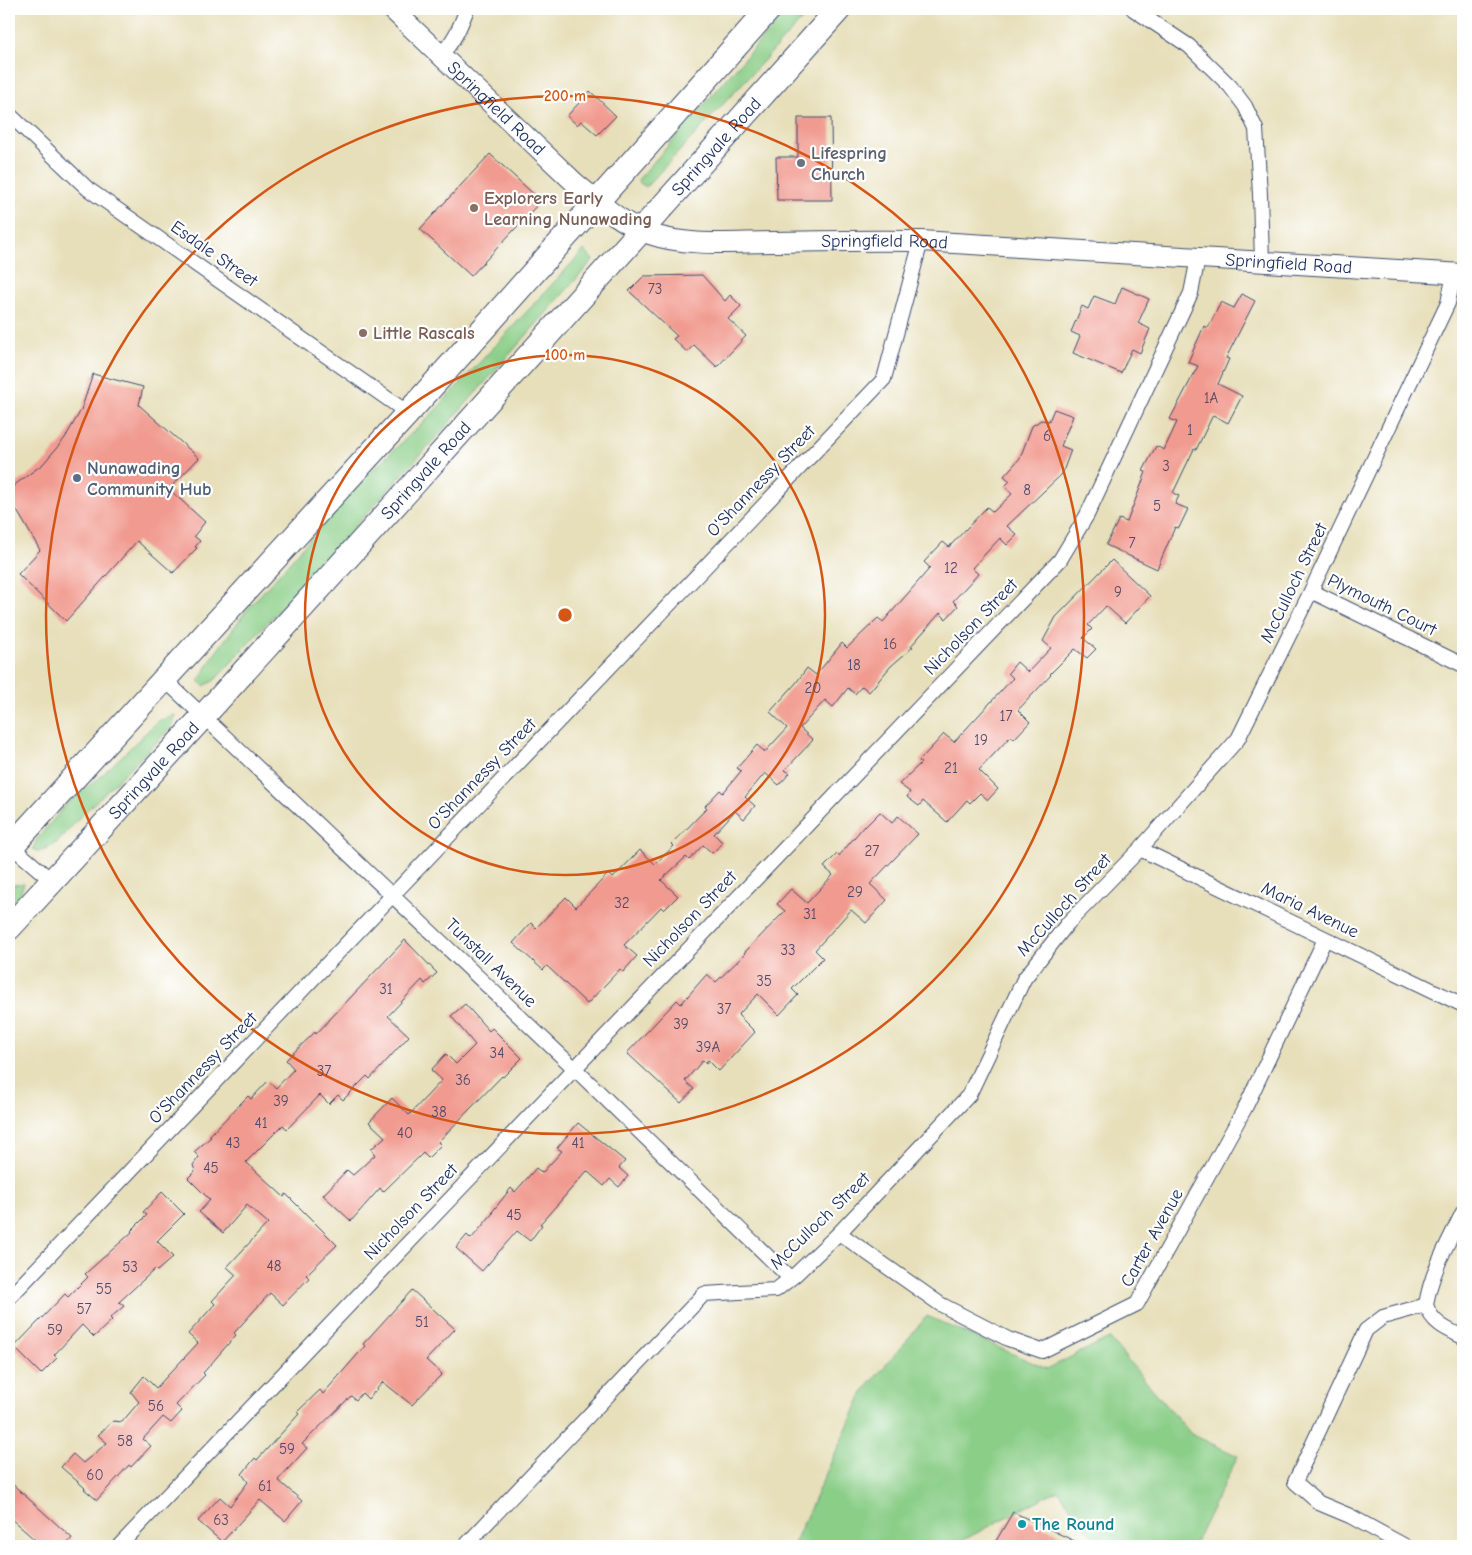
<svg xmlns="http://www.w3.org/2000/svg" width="1472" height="1555" viewBox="0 0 1472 1555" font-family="'Comic Neue',sans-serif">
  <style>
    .green { fill: #8ace87; stroke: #527e72 }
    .building { fill: #f19b90 }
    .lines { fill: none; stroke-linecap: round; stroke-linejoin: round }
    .minor-casing { stroke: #3a496c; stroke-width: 16 }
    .secondary-casing { stroke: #3a496c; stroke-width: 22 }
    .trunk-casing { stroke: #3a496c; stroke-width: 26 }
    .minor { stroke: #fff; stroke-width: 14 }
    .secondary { stroke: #fff; stroke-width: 20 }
    .trunk { stroke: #fff; stroke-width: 24 }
    .ring { fill: none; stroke: #d45514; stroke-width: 2.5 }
    .worship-dot { fill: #6b7280; stroke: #fff; stroke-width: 2 }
    .education-dot { fill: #8d6e63; stroke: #fff; stroke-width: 2 }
    .service-dot { fill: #5c6f8a; stroke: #fff; stroke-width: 2 }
    .culture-dot { fill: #0f9aa8; stroke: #fff; stroke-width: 2 }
    .labels { text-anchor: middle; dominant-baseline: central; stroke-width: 4.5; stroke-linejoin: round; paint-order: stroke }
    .number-label { font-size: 15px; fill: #504a6a }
    .street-label { font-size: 18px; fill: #1b2f5e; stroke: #fff }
    .worship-label { font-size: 18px; font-weight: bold; fill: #5b616d; stroke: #fff; text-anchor: start }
    .education-label { font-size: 18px; font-weight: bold; fill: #785e54; stroke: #fff; text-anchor: start }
    .service-label { font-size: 18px; font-weight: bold; fill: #4e5e75; stroke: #fff; text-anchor: start }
    .culture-label { font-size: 18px; font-weight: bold; fill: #0d838f; stroke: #fff; text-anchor: start }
    .centre { fill: #d45514; stroke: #fff; stroke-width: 2.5 }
    .ring-label { font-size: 15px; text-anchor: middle; font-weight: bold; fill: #d45514; stroke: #fff; stroke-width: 4.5; stroke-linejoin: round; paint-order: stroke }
  </style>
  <rect width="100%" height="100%" fill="#fff"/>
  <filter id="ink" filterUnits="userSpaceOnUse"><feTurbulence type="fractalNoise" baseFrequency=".02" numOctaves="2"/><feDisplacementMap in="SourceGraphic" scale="10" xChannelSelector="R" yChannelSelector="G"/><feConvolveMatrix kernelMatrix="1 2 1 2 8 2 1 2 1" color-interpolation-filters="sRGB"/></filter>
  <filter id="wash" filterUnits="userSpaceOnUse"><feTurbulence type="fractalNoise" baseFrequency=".0096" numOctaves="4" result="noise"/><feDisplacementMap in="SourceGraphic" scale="20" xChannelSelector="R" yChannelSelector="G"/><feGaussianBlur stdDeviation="1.12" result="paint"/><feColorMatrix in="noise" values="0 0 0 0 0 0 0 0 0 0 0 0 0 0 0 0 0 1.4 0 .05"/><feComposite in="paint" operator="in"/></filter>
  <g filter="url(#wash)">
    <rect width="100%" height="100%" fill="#e7dfba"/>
    <path class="green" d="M788,9H812L646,187L637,181Z
      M584,250L593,260L442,431L215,680L204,686L199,681L214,655L246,611L364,478L429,417Z
      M175,715L173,726L82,815L58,842L39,852L33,849L37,839L70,800L98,779L158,721Z
      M24,883L19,898L9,909V886Z
      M927,1316L1047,1369L1109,1338L1191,1434L1238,1456L1193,1546H1099L1058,1490L952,1546H793L863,1392Z"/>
    <g id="blocks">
      <path class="building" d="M590,91L616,116L597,135L581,121L577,125L567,116Z
        M798,118H831L832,200H777L776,157H798Z
        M490,154L541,201L471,276L420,229Z
        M702,275L725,301L730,295L741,306L728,319L746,336L717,367L694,345L687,352L673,339L677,336L629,291L644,276Z
        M1122,287L1149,299L1138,323L1150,329L1140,353L1132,349L1121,373L1073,353L1080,336L1071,332L1082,306L1088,309L1094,296L1115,304Z
        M1242,294L1255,301L1226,358L1229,359L1218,384L1242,396L1228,423L1213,415L1196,450L1194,449L1173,493L1179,496L1175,504L1188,509L1179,528L1175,527L1157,569L1106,545L1119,519L1127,522L1146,472L1143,471L1156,446L1164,450L1177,422L1170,419L1198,366L1188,362L1204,326L1208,328L1221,302L1234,308Z
        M93,374L143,387L139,405L199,458L169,489L205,522L194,536L200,541L195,547L197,548L173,573L137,541L66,621L18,574L40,550L9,497V489L43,464L65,438L81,410Z
        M1054,409L1073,416L1061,446L1071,450L1062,474L1007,526L1017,535L1007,545L1000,538L972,568L978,574L953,601L958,606L946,619L940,613L911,646L913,647L891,666L869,692L862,686L855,694L848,688L833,707L825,700L800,728L813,740L785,770L790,773L779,785L765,773L745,797L755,806L744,819L735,811L714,834L723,843L712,853L703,845L689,860L686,857L661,880L678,896L664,910L661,907L624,945L637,956L623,972L620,969L587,1004L547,966L543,970L513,943L531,923L536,928L566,897L576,907L608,874L613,878L640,850L655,864L674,846L672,844L707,808L705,806L720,790L723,793L741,771L737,768L757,745L765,752L787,728L770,712L796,683L807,668L816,675L842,643L847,648L878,618L883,622L930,568L924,562L943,542L949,547L987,507L993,512L1012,494L1005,486L1010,481L1004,476L1020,458L1032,426L1041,420L1049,421Z
        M1112,560L1150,596L1125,623L1106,606L1088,625L1092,629L1083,638L1096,649L1087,658L1075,649L1050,674L1051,675L1018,710L1030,722L1014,739L1011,736L979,770L998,789L988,800L980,793L970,803L967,800L947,822L923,801L919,806L907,797L910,792L899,784L921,763L919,761L944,734L954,742L1013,678L1008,673L1017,662L1028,672L1051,648L1043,641L1056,617Z
        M880,812L892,823L898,816L918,834L870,884L887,900L866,923L851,910L815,950L823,958L792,989L798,995L779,1015L758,994L738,1015L755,1032L719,1071L708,1060L706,1063L703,1060L685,1081L694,1089L681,1103L627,1053L677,1000L681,1004L707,974L716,982L745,954L744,953L785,911L777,904L791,889L807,903L833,875L824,867L837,854L839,856L864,826L865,827Z
        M405,940L437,973L425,984L422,980L388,1016L409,1036L370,1079L367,1076L343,1100L338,1095L329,1104L320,1095L287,1129L283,1125L246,1162L284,1197L286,1194L337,1245L306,1275L309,1278L283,1305L270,1293L234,1333L236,1335L203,1373L205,1375L176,1405L182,1411L171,1423L163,1417L143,1439L151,1446L131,1467L129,1465L97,1500L84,1489L85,1488L61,1467L73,1454L83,1463L107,1443L98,1435L113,1421L122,1422L139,1402L131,1392L144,1376L156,1388L198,1343L188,1334L215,1304L212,1301L236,1275L227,1267L268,1223L247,1205L223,1233L199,1212L210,1200L188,1178L195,1171L193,1165L199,1157L194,1152L211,1137L209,1136L248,1096L251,1099L268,1081L276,1088L294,1069L286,1060L315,1032L316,1034Z
        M465,1004L489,1031L492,1028L522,1058L503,1077L502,1076L438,1142L441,1145L428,1158L423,1153L383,1192L380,1188L351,1221L323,1195L347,1170L353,1175L375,1155L371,1149L385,1137L369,1122L392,1098L409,1115L442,1080L431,1070L446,1054L456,1064L475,1045L451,1016Z
        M578,1123L625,1161L619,1168L628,1176L619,1187L610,1179L604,1186L587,1171L540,1224L542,1225L530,1241L517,1231L482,1271L456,1248L467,1235L471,1239L493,1213L492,1212L511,1188L515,1192L536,1168L542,1173L562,1151L557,1148Z
        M162,1192L184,1214L157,1241L173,1257L157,1271L155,1269L119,1302L124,1306L110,1318L112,1320L94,1337L82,1325L54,1355L57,1358L41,1374L14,1347L65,1294L68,1297L88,1277L85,1274L132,1232L131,1231L147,1215L143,1212Z
        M412,1290L455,1329L426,1360L442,1374L412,1405L383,1382L368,1399L362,1393L356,1400L351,1396L302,1444L307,1448L278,1480L302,1501L285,1521L260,1500L222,1542L198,1521L220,1497L230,1506L248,1482L242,1474L255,1458L257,1460L299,1414L297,1412L320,1390L323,1394L365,1346L363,1344Z
        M9,1481L72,1538L65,1546H42L9,1517Z
        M1013,1512L1085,1546H993Z"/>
    </g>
  </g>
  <g filter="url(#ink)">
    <use href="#blocks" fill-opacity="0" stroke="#3a496c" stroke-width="1"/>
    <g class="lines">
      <defs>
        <path id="minor" d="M1133,9L1189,46L1230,86L1245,106L1256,129L1260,194L1262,262
          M440,55C454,42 460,27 467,9
          M9,114L88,189L408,413
          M1311,591L1463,665
          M164,679L574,1068L790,1278
          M9,844L52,881
          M1140,849L1463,1005
          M839,1233L940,1304L1008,1339L1042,1351L1137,1304L1246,1106L1325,939
          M9,1298L884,379L921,241
          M1426,1305C1431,1272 1449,1241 1463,1212
          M119,1546L1060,560L1087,515L1191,293L1198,258
          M465,1546L704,1294L776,1290L795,1275L839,1233L969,1095L1024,979L1068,923L1140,849L1238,739L1311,591L1448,303L1454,274
          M1405,1546L1350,1516L1319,1503L1295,1482L1366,1330L1383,1317L1426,1305C1432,1323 1446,1329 1463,1337"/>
        <g id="secondary">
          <path id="s1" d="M392,9L575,183C598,202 621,223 650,234C687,247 734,242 772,242C822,241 871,240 921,241L1463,274"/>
        </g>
        <g id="trunk">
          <path d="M9,849L408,413L769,9"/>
          <path id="s2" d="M9,928C289,625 564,317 839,9"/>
        </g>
      </defs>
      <use href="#minor" class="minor-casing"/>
      <use href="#secondary" class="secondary-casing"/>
      <use href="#trunk" class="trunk-casing"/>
      <use href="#minor" class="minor"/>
      <use href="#secondary" class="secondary"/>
      <use href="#trunk" class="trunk"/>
    </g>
  </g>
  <g class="ring">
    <circle cx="565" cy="615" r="260"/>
    <circle cx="565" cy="615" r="519"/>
  </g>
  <circle class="worship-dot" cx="801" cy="163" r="5"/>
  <g class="education-dot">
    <circle cx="474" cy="208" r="5"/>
    <circle cx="363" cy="333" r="5"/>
  </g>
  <circle class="service-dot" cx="77" cy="478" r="5"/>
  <circle class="culture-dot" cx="1022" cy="1524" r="5"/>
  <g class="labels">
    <g class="number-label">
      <text x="655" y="289">73</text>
      <text x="1211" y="398">1A</text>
      <text x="1190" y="430">1</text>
      <text x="1047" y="436">6</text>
      <text x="1166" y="466">3</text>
      <text x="1027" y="490">8</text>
      <text x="1157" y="506">5</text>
      <text x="1132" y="543">7</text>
      <text x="951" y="568">12</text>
      <text x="1118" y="592">9</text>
      <text x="890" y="644">16</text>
      <text x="854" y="665">18</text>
      <text x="813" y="688">20</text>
      <text x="1006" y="716">17</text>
      <text x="981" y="740">19</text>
      <text x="951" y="768">21</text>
      <text x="872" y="851">27</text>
      <text x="855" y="892">29</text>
      <text x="622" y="903">32</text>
      <text x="810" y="914">31</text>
      <text x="788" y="950">33</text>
      <text x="764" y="981">35</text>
      <text x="386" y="989">31</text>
      <text x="724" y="1009">37</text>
      <text x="681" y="1024">39</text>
      <text x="708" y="1047">39A</text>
      <text x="497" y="1053">34</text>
      <text x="324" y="1071">37</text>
      <text x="463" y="1080">36</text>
      <text x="281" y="1101">39</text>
      <text x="439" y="1112">38</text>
      <text x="261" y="1123">41</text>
      <text x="405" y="1133">40</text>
      <text x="233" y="1143">43</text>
      <text x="578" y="1143">41</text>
      <text x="211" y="1168">45</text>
      <text x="514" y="1215">45</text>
      <text x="274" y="1266">48</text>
      <text x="130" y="1267">53</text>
      <text x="104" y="1289">55</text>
      <text x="84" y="1309">57</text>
      <text x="422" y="1322">51</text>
      <text x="55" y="1330">59</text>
      <text x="156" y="1406">56</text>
      <text x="125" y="1441">58</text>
      <text x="287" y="1449">59</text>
      <text x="95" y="1475">60</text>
      <text x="265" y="1486">61</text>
      <text x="221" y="1520">63</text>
    </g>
    <g class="street-label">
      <text stroke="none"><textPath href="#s1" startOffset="144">Springfield Road</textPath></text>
      <text stroke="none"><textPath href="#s2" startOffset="1054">Springvale Road</textPath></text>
      <text stroke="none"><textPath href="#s1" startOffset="579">Springfield Road</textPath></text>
      <text transform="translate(214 254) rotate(35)">Esdale Street</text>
      <text stroke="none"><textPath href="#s1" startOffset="984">Springfield Road</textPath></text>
      <text stroke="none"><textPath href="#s2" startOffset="619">Springvale Road</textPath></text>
      <text transform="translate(761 481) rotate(-46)">O'Shannessy Street</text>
      <text transform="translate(1294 583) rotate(-64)">McCulloch Street</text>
      <text transform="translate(1382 605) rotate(26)">Plymouth Court</text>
      <text transform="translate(971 627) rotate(-46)">Nicholson Street</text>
      <text stroke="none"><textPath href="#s2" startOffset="214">Springvale Road</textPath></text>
      <text transform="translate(482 774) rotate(-46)">O'Shannessy Street</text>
      <text transform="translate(1064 905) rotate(-48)">McCulloch Street</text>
      <text transform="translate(1310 910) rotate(26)">Maria Avenue</text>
      <text transform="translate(690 919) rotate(-46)">Nicholson Street</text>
      <text transform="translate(491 963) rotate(44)">Tunstall Avenue</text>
      <text transform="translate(203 1068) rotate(-46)">O'Shannessy Street</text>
      <text transform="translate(411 1212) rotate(-46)">Nicholson Street</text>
      <text transform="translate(820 1221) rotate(-44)">McCulloch Street</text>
      <text transform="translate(1152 1238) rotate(-61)">Carter Avenue</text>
    </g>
    <g class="worship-label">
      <text x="811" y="153">Lifespring<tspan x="811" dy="21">Church</tspan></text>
    </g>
    <g class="education-label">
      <text x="484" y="198">Explorers Early<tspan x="484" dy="21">Learning Nunawading</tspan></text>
      <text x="373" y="333">Little Rascals</text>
    </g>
    <g class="service-label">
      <text x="87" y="468">Nunawading<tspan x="87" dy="21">Community Hub</tspan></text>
    </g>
    <g class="culture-label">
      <text x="1032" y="1524">The Round</text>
    </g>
  </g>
  <circle cx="565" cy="615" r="8" class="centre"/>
  <g class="ring-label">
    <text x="565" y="101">200 m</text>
    <text x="565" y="360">100 m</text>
  </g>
  <rect width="1472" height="1555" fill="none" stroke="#fff" stroke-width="30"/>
</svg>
